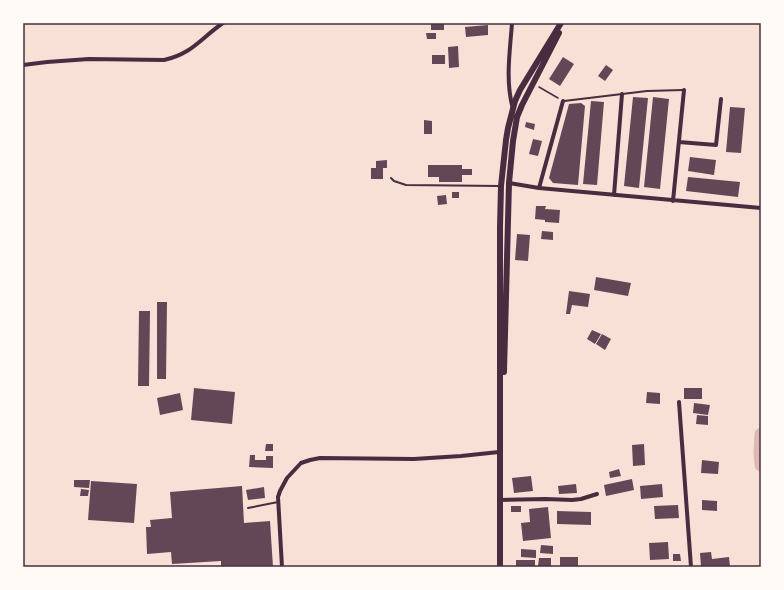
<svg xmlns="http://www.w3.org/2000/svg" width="784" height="590" viewBox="0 0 784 590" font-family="'Sofia Sans Condensed',sans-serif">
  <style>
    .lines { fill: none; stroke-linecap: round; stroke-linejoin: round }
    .river { stroke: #dcb8b0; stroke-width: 13 }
    .building { fill: #644757 }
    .path { stroke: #4a2c40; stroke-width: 1.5 }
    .service { stroke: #4a2c40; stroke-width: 2 }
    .minor { stroke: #4a2c40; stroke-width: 4 }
    .primary { stroke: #4a2c40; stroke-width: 6 }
    .neatline { fill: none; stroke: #4a2c40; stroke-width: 1.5 }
  </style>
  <rect width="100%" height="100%" fill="#f7e1d7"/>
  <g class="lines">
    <path class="river" d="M761,434L760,452L761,465"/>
  </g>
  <path class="building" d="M431,23H444V30H431Z
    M488,25V35L466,37L465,27Z
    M426,33H436V39H427Z
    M458,46L459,67L449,68L448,47Z
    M432,55H445V64H432Z
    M563,57L574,64L560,86L549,79Z
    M606,65L613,70L605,81L598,76Z
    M633,97L648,98L639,188L624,186Z
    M653,97L669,99L660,189L644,187Z
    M591,101L604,102L597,185L583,184Z
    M581,103L585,106L578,185L553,183L549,178L569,104Z
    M730,107L745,108L741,153L726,152Z
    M424,120L432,121V134H424Z
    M526,122L535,124L534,130L525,127Z
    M533,139L542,141L538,156L529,154Z
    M690,157L716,160L714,175L688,171Z
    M387,160V168H383V179H371V168H376V161Z
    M428,165H462V169H472V175H462V182H439V177H428Z
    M688,177L740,182L738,197L686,191Z
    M452,192H459V198H452Z
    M446,195L447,204L438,205L437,196Z
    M536,206H546L545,209L560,210L559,223L545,222V220L535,219Z
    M542,231L553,232V240L541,239Z
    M517,234L530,235L528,261L515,260Z
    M596,277L631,283L628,296L594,290Z
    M569,291L590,294L588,307L572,305L570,314H566Z
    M157,302H167L166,379H157Z
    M139,311H150L149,386H138Z
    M592,330L601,334L595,344L587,339Z
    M602,334L611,339L605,350L596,344Z
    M194,388L235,392L232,424L191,420Z
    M684,388H702V399H684Z
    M647,392L660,393V404L646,403Z
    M180,393L183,410L160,415L157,398Z
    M694,403L710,405L708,415L693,413Z
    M697,415L708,416V425L696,424Z
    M266,444H273V451H265Z
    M644,444L645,465L633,466L632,445Z
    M250,455H255V460H266V456H273V468L249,467Z
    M702,460L719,462L718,474L701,473Z
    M619,469L621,476L610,478L609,472Z
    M531,476L533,491L514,493L512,478Z
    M632,479L634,490L606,496L604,485Z
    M74,480H90L89,488L74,487Z
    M91,481L137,484L134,523L88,520Z
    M576,484L577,493L559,494L558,486Z
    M662,484L663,497L641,499L640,486Z
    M242,486L244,523L270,521L273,567H221V561L172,564L171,552L147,554L146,527H151L150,520L172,518L170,492Z
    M264,487L265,498L248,500L246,490Z
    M81,489L89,490L88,496H80Z
    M702,500L717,501V511L702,510Z
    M678,505L679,518L655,519L654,506Z
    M511,506H521V512H511Z
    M548,507L551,538L523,541L521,523L530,522L529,509Z
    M557,511L591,512V525L557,524Z
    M668,542L669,559L650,560L649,543Z
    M541,545L553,546V554L540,553Z
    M521,549L536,550V558L521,557Z
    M711,552L712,559L729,557L730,567H701L700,553Z
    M673,554H680L681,561H673Z
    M560,557H578V567H560Z
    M539,558H551V567L538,566Z
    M516,560H535V567H516Z"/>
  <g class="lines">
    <path class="path" d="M539,87L558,98"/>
    <path class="service" d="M564,101L647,91L683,90
      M391,178L394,181L406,185L500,186
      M248,508L278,502"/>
    <path class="minor" d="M512,23C510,51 505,81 513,109
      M23,65L47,62L89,59L164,60C192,54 201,38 223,23
      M679,142L716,145L721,99
      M509,183L539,188L761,208
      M539,188L563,101
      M614,195L622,94
      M673,201L684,90
      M679,402L691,567
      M499,500L546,499L572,500L581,499L597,494
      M282,567L278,497L280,491L287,478L301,463L310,460L320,458L414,459L461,456L499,452"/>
    <path class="primary" d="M504,372L509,183L513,141L517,117L522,105L559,33
      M500,567V227L501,186L506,140L508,128L515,101L520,90L561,23"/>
  </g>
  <rect width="784" height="590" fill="none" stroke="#fffaf5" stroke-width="48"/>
  <rect x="24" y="24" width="736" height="542" class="neatline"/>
</svg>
